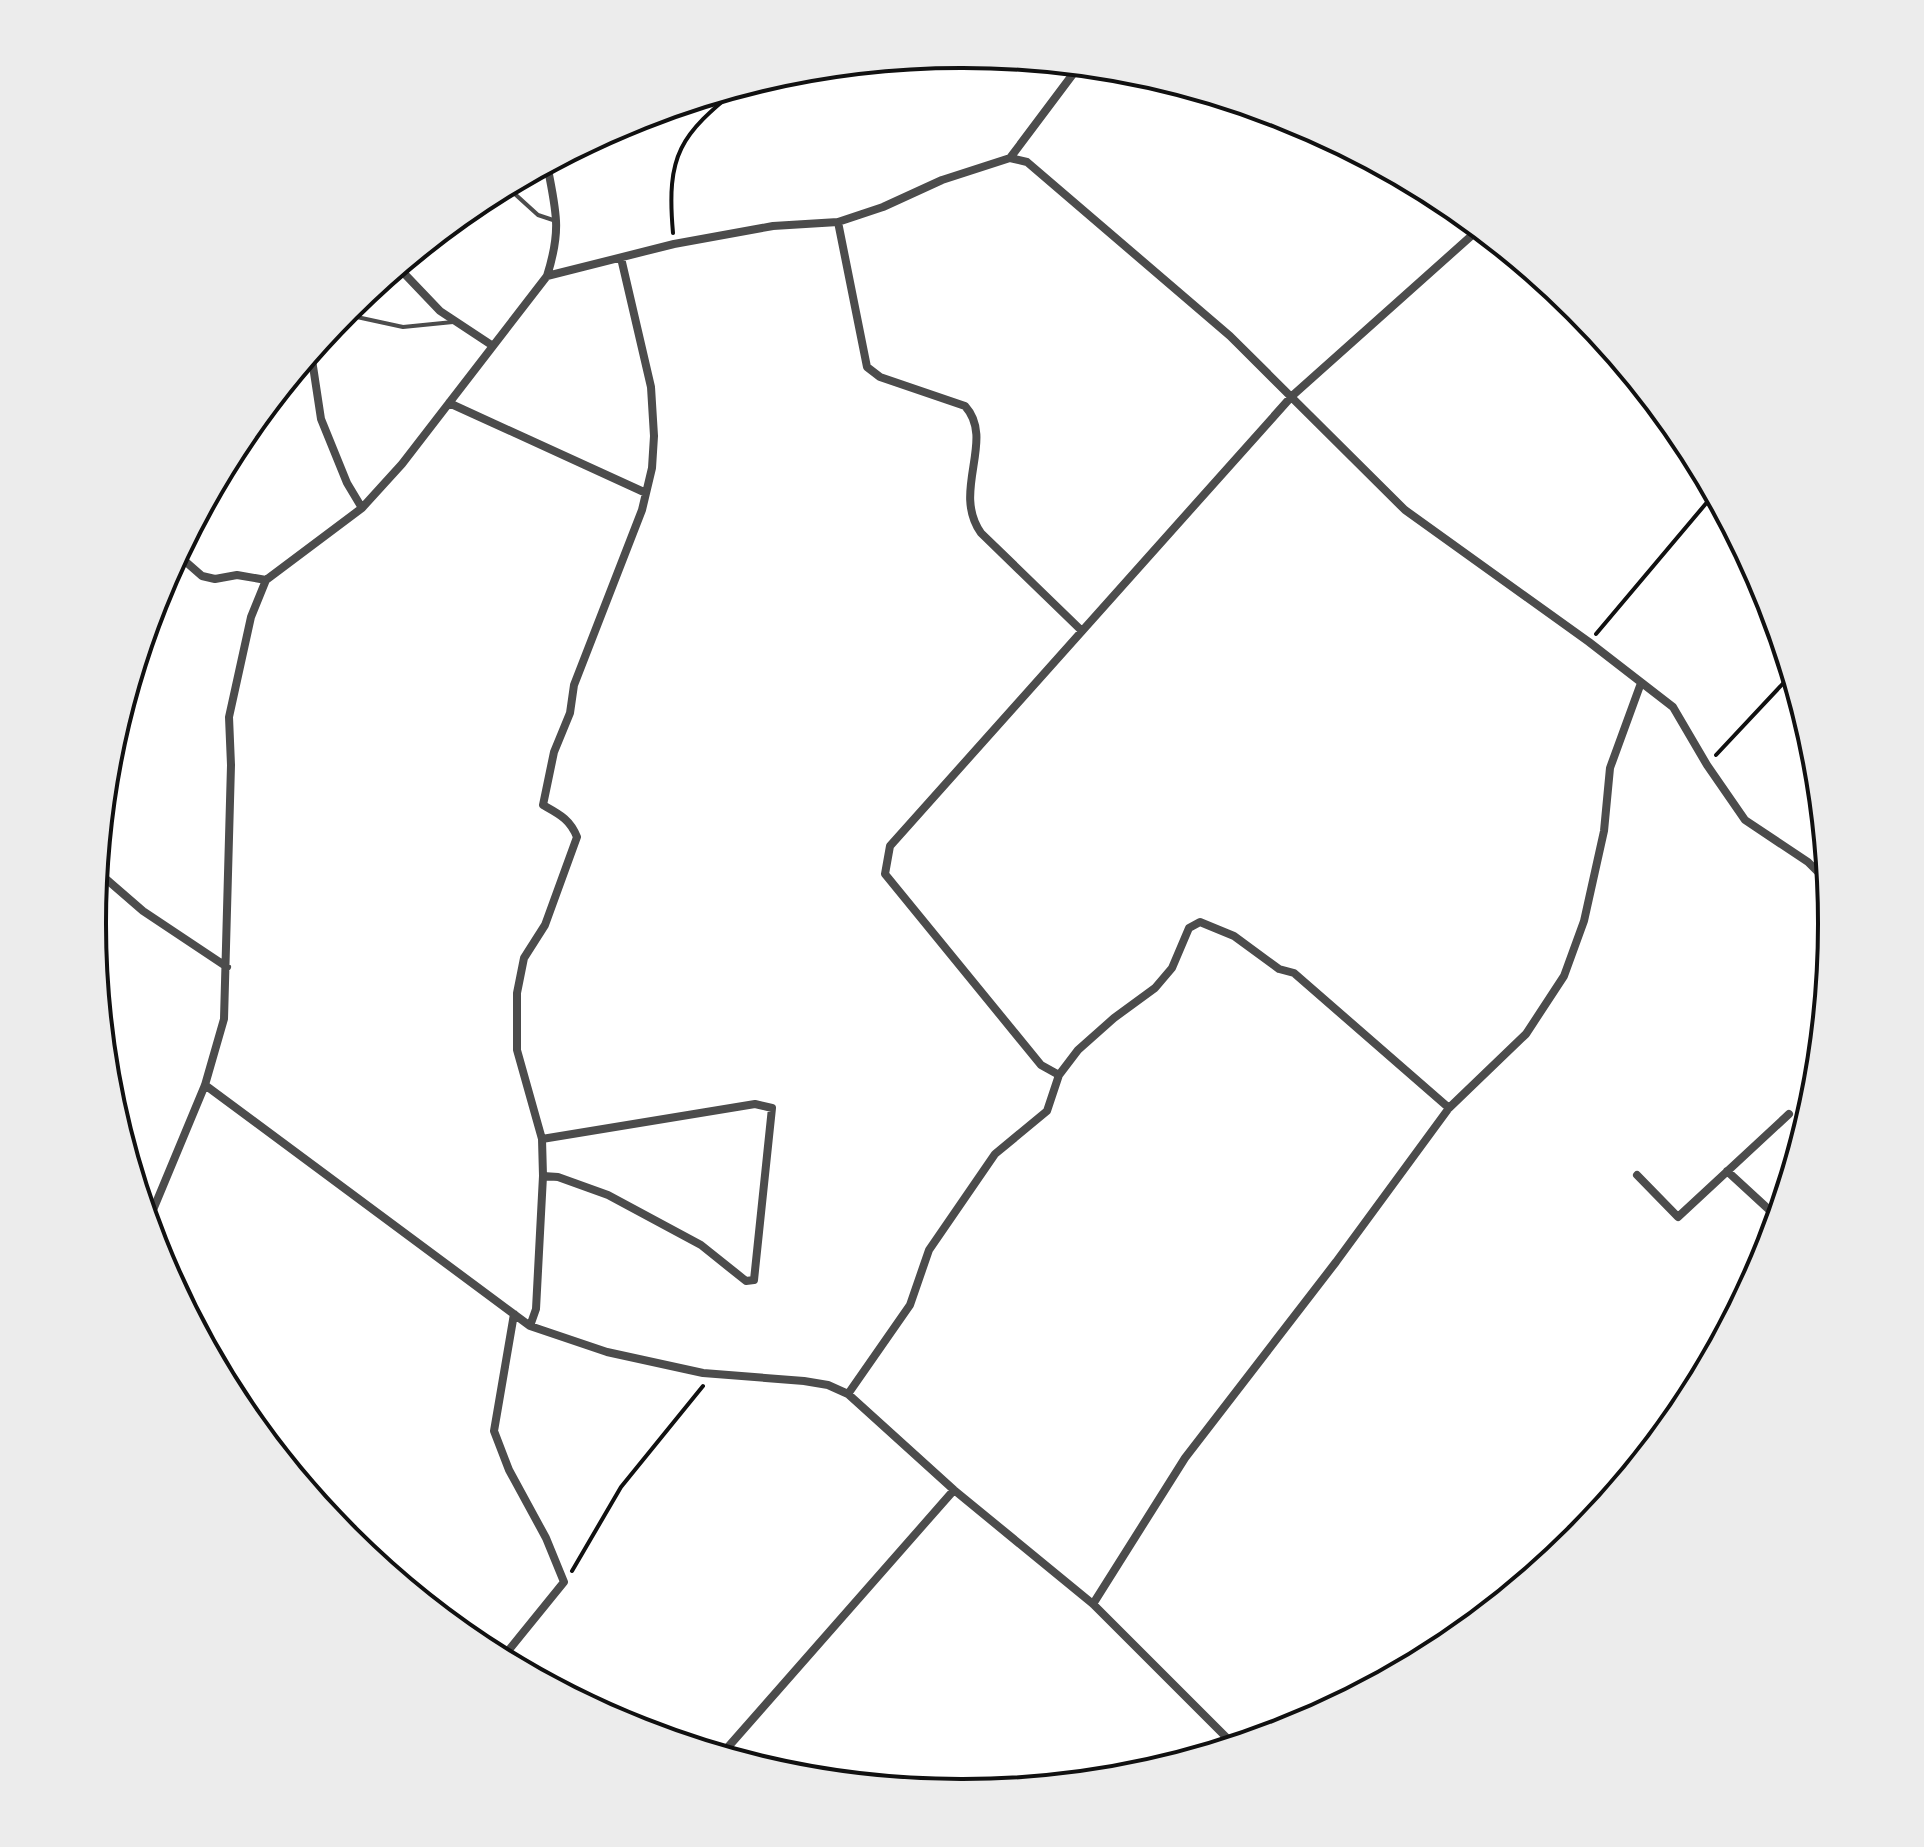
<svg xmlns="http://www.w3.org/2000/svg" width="1924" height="1847" viewBox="0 0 1924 1847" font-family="'DM Sans',sans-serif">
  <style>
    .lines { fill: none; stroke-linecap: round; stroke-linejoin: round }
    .path { stroke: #111; stroke-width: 4 }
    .service { stroke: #4c4c4c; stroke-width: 4 }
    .minor { stroke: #4c4c4c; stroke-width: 8 }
    .rim { fill: none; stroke: #111; stroke-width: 4 }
  </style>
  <rect width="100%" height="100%" fill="#fff"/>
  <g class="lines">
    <path class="path" d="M673,233C666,154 680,135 740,87
      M1596,634L1714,494
      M1716,755L1791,675
      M572,1571L621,1487L703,1386"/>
    <path class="service" d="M506,186L538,215L556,221
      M343,314L403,327L453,322"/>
    <path class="minor" d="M1010,158L1079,66
      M838,222L867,367L880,377L965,406C996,440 951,491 981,533L1082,631
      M398,267L440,311L493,346
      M547,276L674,244L773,226L838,222L883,207L942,180L1010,158L1027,162L1230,336L1405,510L1589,642L1673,707L1707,765L1745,820L1808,862L1827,881
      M311,353L321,419L347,483L362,508
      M449,403L646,493
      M178,555L202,576L215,579L237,575L266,580
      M98,872L143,911L227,967
      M1059,1075L1078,1050L1114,1018L1155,988L1172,968L1189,928L1200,922L1234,936L1279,969L1294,973L1449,1108
      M205,1085L530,1326L607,1352L703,1373L804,1381L828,1385L848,1394L954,1490L1093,1604L1234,1745
      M542,1139L755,1104L772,1108L754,1280L746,1281L701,1245L608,1195L558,1177L543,1176
      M1727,1171L1777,1217
      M1637,1175L1678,1217L1789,1114
      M148,1222L205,1085L224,1019L231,765L229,717L251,617L266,580L362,508L402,464L547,276C562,228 556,212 547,164
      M530,1326L536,1309L543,1176L542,1139L517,1050V993L524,958L545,925L577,837C570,819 559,814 543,805L554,752L570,713L574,685L642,510L652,468L654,436L651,387L621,258
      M848,1394L910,1305L929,1250L995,1154L1047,1111L1059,1075L1041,1065L885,874L890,846L1292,396L1479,229
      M1093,1604L1185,1458L1336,1262L1449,1108L1526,1034L1564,976L1584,921L1604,831L1610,768L1641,683
      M508,1651L564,1582L546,1538L509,1470L494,1431L514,1314
      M721,1755L954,1490"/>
  </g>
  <path d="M0 0H1924V1847H0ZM961 68H963A855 855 0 0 1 1818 923V924A855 855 0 0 1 963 1779H961A855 855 0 0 1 106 924V923A855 855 0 0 1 961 68Z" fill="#ececec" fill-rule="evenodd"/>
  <path class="rim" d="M961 68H963A855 855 0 0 1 1818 923V924A855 855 0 0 1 963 1779H961A855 855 0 0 1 106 924V923A855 855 0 0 1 961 68Z"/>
</svg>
